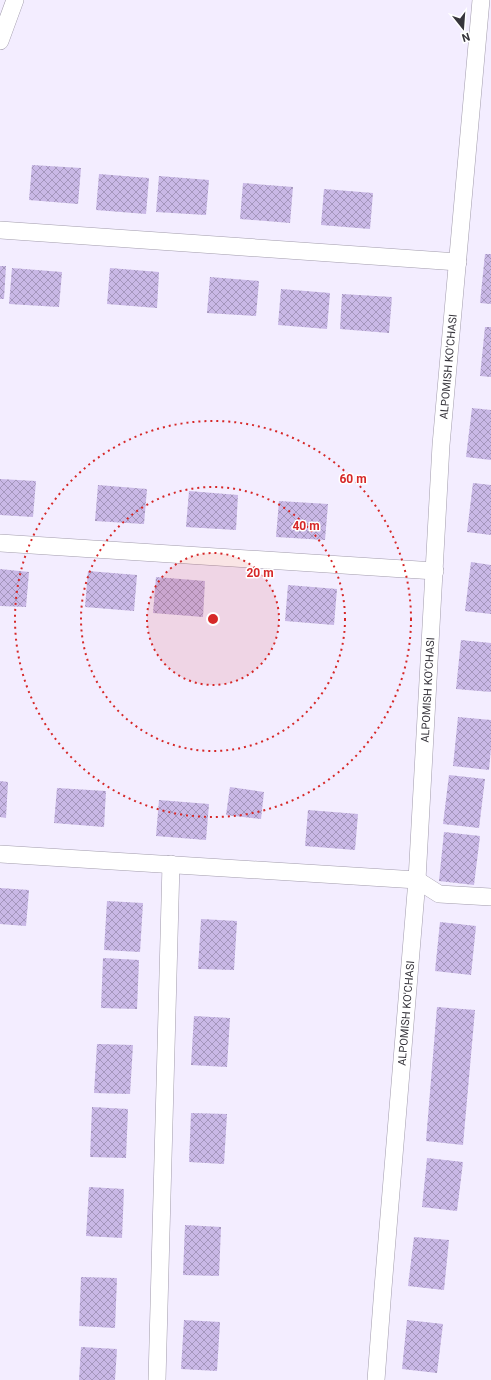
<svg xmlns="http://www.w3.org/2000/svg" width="491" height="1380" viewBox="0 0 491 1380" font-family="Roboto,sans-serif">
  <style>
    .building { fill: url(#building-cross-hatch) }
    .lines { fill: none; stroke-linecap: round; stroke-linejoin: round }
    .street-casing { stroke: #a29cac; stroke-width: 18 }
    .street { stroke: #fff; stroke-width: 17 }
    .ring { fill: none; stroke: #d62828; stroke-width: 2; stroke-dasharray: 2 4 }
    .labels { text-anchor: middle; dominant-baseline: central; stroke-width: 3; stroke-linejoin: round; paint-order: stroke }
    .street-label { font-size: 11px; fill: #36343b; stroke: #fff }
    .centre { fill: #d62828; stroke: #fff; stroke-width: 2 }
    .ring-label { font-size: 12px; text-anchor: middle; font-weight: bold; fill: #d62828; stroke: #fff; stroke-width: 3; stroke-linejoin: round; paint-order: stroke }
  </style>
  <defs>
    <pattern id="building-cross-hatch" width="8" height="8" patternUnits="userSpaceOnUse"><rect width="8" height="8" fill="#c9b8e6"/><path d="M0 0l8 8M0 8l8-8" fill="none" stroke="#a496bc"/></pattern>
  </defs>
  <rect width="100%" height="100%" fill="#f3edff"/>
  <path class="building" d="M32,165L81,168L78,204L29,200Z
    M99,174L149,178L146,214L96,210Z
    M159,176L209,180L206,215L156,212Z
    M243,183L293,187L290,223L240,219Z
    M324,189L373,193L370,229L321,225Z
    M485,254H491V304L480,303Z
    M0,266H6L4,299H0Z
    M12,268L62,272L59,307L9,304Z
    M110,268L159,272L157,308L107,304Z
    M210,277L259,281L256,316L207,313Z
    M281,289L330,293L327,329L278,325Z
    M342,294L392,297L389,333L340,329Z
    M485,327H491V377L480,376Z
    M472,408L491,410V460L466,457Z
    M0,479L36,481L33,517L0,515Z
    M473,483L491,485V535L467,532Z
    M98,485L147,489L144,524L95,521Z
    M189,491L238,495L236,530L186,527Z
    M279,501L328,504L325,540L276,537Z
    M471,562L491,565V614L465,611Z
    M0,569L29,572L26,607L0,606Z
    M88,571L137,575L134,611L85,607Z
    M156,577L205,581L203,617L153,613Z
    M288,585L337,589L334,625L285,621Z
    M461,640L491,643V692L456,689Z
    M458,717L491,720V748L489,770L453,766Z
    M449,775L485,779L479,828L443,824Z
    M0,781L8,782L6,818L0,817Z
    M230,787L264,792L261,819L226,815Z
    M57,788L106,791L104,827L54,823Z
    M159,800L209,804L206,840L156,836Z
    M308,810L358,814L355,850L305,846Z
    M444,832L480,836L474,885L439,881Z
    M0,888L29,890L26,926L0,924Z
    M107,901L143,903L140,952L104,950Z
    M201,919L237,921L234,970L198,969Z
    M440,922L476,926L471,975L435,971Z
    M103,958L139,960L137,1009L101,1008Z
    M437,1007L475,1010L463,1145L426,1141Z
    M194,1016L230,1018L227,1067L191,1065Z
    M97,1044L133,1045L130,1094L94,1093Z
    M92,1107L128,1109L126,1158L90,1157Z
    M191,1113L227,1114L224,1164L189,1162Z
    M427,1158L463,1162L457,1211L422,1207Z
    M89,1187L124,1189L122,1238L86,1236Z
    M185,1225L221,1227L219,1276L183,1275Z
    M414,1237L449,1240L444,1290L408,1286Z
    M81,1277L117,1278L115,1328L79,1326Z
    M184,1320L220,1322L217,1371L181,1369Z
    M407,1320L443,1324L437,1373L402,1369Z
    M81,1347L117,1349L115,1380H79Z"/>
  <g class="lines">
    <defs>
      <g id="street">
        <path d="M0,41L15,0"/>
        <path d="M0,230L458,262"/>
        <path d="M0,543L435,571"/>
        <path d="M0,854L417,880L439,894L491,897"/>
        <path d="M157,1380L171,864"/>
        <path id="s1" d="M376,1380L383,1288L417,880L441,445L481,0"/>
      </g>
    </defs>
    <use href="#street" class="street-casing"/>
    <use href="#street" class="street"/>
  </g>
  <circle cx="213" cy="619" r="66" fill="#d62828" fill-opacity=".12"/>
  <g class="ring">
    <circle cx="213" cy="619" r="66"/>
    <circle cx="213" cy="619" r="132"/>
    <circle cx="213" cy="619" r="198"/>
  </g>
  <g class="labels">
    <g class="street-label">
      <text stroke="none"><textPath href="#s1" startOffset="1016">ALPOMISH KO'CHASI</textPath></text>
      <text stroke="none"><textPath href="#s1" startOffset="692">ALPOMISH KO'CHASI</textPath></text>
      <text stroke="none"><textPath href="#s1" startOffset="368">ALPOMISH KO'CHASI</textPath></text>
    </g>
  </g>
  <circle cx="213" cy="619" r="6" class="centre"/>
  <g class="ring-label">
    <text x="353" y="483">60 m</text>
    <text x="306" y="530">40 m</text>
    <text x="260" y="577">20 m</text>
  </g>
  <g transform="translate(463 28) rotate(163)" stroke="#ffffff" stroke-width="3" paint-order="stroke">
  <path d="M0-3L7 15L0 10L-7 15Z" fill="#36343b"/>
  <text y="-6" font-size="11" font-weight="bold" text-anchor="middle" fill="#36343b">N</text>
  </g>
</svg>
